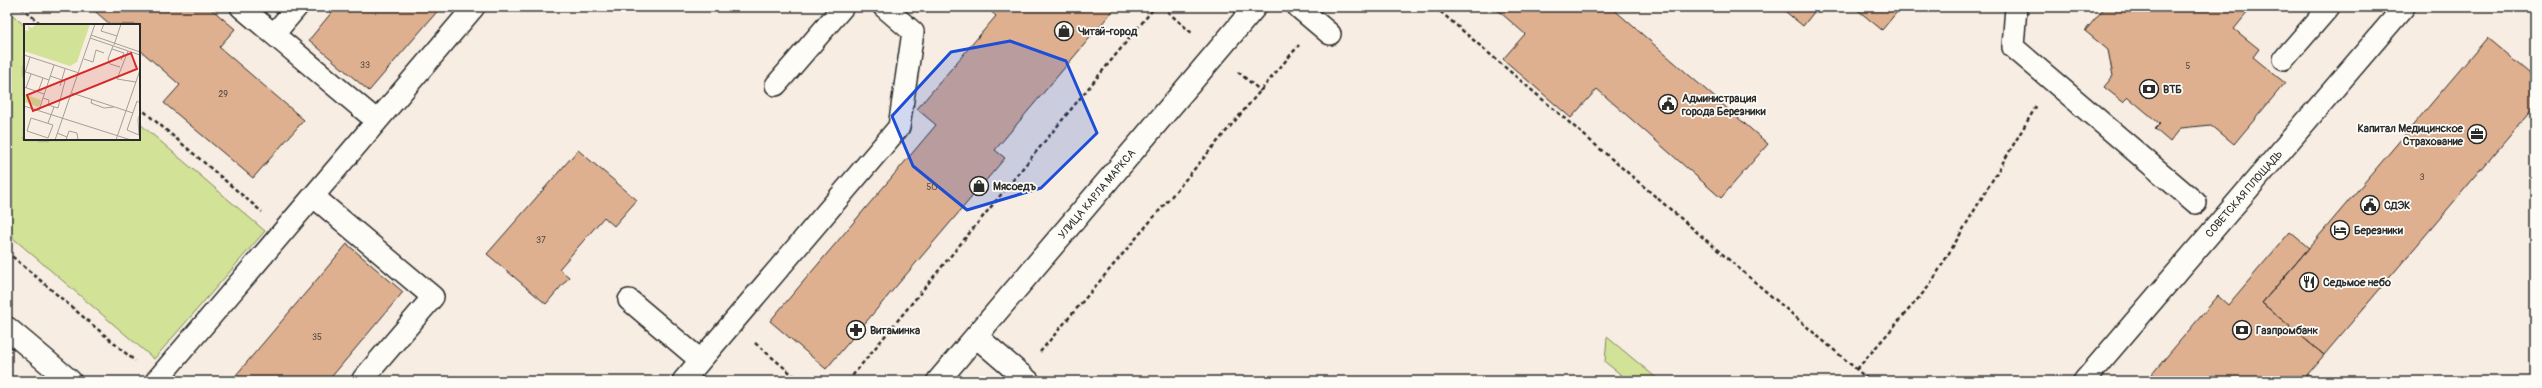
<svg xmlns="http://www.w3.org/2000/svg" width="2542" height="388" viewBox="0 0 2542 388" font-family="Pangolin,sans-serif">
  <style>
    .green { fill: #d2e296; stroke: #7e8660 }
    .building { fill: #dfb090; stroke: #2b2b2b }
    .lines { fill: none; stroke-linecap: round; stroke-linejoin: round }
    .service-casing { stroke: #2b2b2b; stroke-width: 24 }
    .tertiary-casing { stroke: #2b2b2b; stroke-width: 25 }
    .secondary-casing { stroke: #2b2b2b; stroke-width: 25 }
    .path { stroke: #2b2b2b; stroke-width: 2.5; stroke-dasharray: 4 3; stroke-linecap: butt }
    .service { stroke: #fdfcf7; stroke-width: 21 }
    .tertiary { stroke: #fdfcf7; stroke-width: 22 }
    .secondary { stroke: #fdfcf7; stroke-width: 22 }
    .marked { fill: #1d4ed8; fill-opacity: 0.2; stroke: #1d4ed8; stroke-width: 3; stroke-linejoin: round }
    .labels { text-anchor: middle; dominant-baseline: central; stroke-width: 3.5; stroke-linejoin: round; paint-order: stroke }
    .number-label { font-size: 9px; fill: #584c44 }
    .poi-label { font-size: 11px; font-weight: bold; fill: #2b2b2b; stroke: #fdfcf7; text-anchor: start }
    .street-label { font-size: 11px; fill: #2b2b2b; stroke: #fdfcf7 }
    .inset-road { fill: none; stroke: #a59f99; stroke-width: 1 }
    .view { fill: #d62828; fill-opacity: 0.15; stroke: #d62828; stroke-width: 2 }
    .inset-edge { fill: none; stroke: #2b2b2b; stroke-width: 2 }
  </style>
  <rect width="100%" height="100%" fill="#f7ede2"/>
  <filter id="ink" filterUnits="userSpaceOnUse"><feTurbulence type="fractalNoise" baseFrequency=".025" numOctaves="2"/><feDisplacementMap in="SourceGraphic" scale="8" xChannelSelector="R" yChannelSelector="G"/><feConvolveMatrix kernelMatrix="1 2 1 2 8 2 1 2 1" color-interpolation-filters="sRGB"/></filter>
  <g filter="url(#ink)">
    <path class="green" d="M7,10L25,26V139H139V123L265,231L154,359L7,233Z
      M1607,337L1660,381H1629L1605,362Z"/>
    <path class="building" d="M90,7H209L235,29L219,47L304,120L253,178L164,103L180,85L139,49V25H111Z
      M336,7H441L369,91L309,40Z
      M986,7H1116L995,150L1005,158L826,369L770,321L936,125L917,109L996,16Z
      M1494,7H1611L1768,144L1721,198L1597,89L1571,118L1503,59L1525,34Z
      M1790,7H1818L1803,26L1786,12Z
      M1854,7H1901L1882,30Z
      M2105,7H2252L2234,29L2259,49L2253,57L2285,83L2234,144L2211,125L2181,128L2170,142L2155,129L2160,124L2128,97L2123,102L2104,87L2113,76L2108,50L2085,31Z
      M2487,38L2535,78V106L2324,355L2262,303Z
      M578,150L637,200L614,226L604,217L559,269L569,277L546,304L487,254Z
      M2290,232L2309,248L2262,303L2324,355L2302,381H2146L2218,296L2228,305Z
      M347,244L403,292L328,381H231Z
      M2308,374L2315,381H2302Z"/>
    <g class="lines">
      <defs>
        <path id="service" d="M241,7L377,121
          M1298,7L1330,34
          M2016,7L2013,47L2196,203
          M274,34L297,7
          M2284,59L2329,7
          M776,85L843,7
          M313,196L433,297L363,379L366,381
          M629,300L700,360
          M156,381L474,7
          M683,381L899,127L913,32L884,7
          M2084,381L2404,7"/>
        <path id="tertiary" d="M977,337L1028,381"/>
        <path id="secondary" d="M7,328L70,381
          M938,381L1255,7"/>
      </defs>
      <use href="#service" class="service-casing"/>
      <use href="#tertiary" class="tertiary-casing"/>
      <use href="#secondary" class="secondary-casing"/>
      <path class="path" d="M21,7L42,25
        M1162,7L1193,34
        M1435,7L1870,381
        M1238,72L1261,91
        M139,107L262,212
        M7,252L135,361
        M755,343L800,381
        M1040,352L1299,45
        M1857,369L1930,285L2037,105
        M848,381L1155,7"/>
      <use href="#service" class="service"/>
      <use href="#tertiary" class="tertiary"/>
      <use href="#secondary" class="secondary"/>
    </g>
  </g>
  <path class="marked" d="M1010,41L1066,61L1097,133L1041,188L967,210L913,166L892,116L951,52Z"/>
  <defs>
    <symbol id="shop-ring" viewBox="-11 -11 22 22"><circle r="9.5" fill="#fdfcf7" stroke="#2b2b2b" stroke-width="1.5"/><path d="M-5-2.5h2.3a2.7 3.5 0 0 1 5.4 0H5L5.5 6h-11ZM-1.5-2.5h3a1.5 2.3 0 0 0-3 0Z" fill="#2b2b2b"/></symbol>
    <symbol id="bank-ring" viewBox="-11 -11 22 22"><circle r="9.5" fill="#fdfcf7" stroke="#2b2b2b" stroke-width="1.5"/><path d="M-6-4H6V4H-6ZM0-2.3a2.3 2.3 0 1 0 0 4.6a2.3 2.3 0 1 0 0-4.6Z" fill="#2b2b2b"/></symbol>
    <symbol id="civic-ring" viewBox="-11 -11 22 22"><circle r="9.5" fill="#fdfcf7" stroke="#2b2b2b" stroke-width="1.5"/><path d="M-.6-6.5H3V-4.5H.6V-3L4-1V1h2V6H-6V1h2V-1L-.6-3ZM-1.2 2.5V6h2.4V2.5Z" fill="#2b2b2b"/></symbol>
    <symbol id="office-ring" viewBox="-11 -11 22 22"><circle r="9.5" fill="#fdfcf7" stroke="#2b2b2b" stroke-width="1.5"/><path d="M-6-3h4V-5.5h4V-3h4V5H-6ZM-1-4.5V-3h2v-1.5ZM-6 0V1H6V0Z" fill="#2b2b2b"/></symbol>
    <symbol id="hotel-ring" viewBox="-11 -11 22 22"><circle r="9.5" fill="#fdfcf7" stroke="#2b2b2b" stroke-width="1.5"/><path d="M-6-4.5h1.5V1H6V5H4.5V3h-9V5H-6ZM-4 0a1.8 1.8 0 1 1 3.6 0ZM.5 0V-2.5h3Q6-2.5 6 0Z" fill="#2b2b2b"/></symbol>
    <symbol id="restaurant-ring" viewBox="-11 -11 22 22"><circle r="9.5" fill="#fdfcf7" stroke="#2b2b2b" stroke-width="1.5"/><path d="M-5-6h1v4h1v-4h1v4h1v-4h1v5L-1.5 .5V6h-2V.5L-5-1ZM5-6V6H3V1.5H1.5Q1.5-4 5-6Z" fill="#2b2b2b"/></symbol>
    <symbol id="pharmacy-ring" viewBox="-11 -11 22 22"><circle r="9.5" fill="#fdfcf7" stroke="#2b2b2b" stroke-width="1.5"/><path d="M-2-6h4v4h4v4h-4v4h-4v-4h-4v-4h4Z" fill="#2b2b2b"/></symbol>
  </defs>
  <g fill-rule="evenodd">
    <use href="#shop-ring" x="1053" y="20" width="22" height="22"/>
    <use href="#bank-ring" x="2138" y="78" width="22" height="22"/>
    <use href="#civic-ring" x="1657" y="93" width="22" height="22"/>
    <use href="#office-ring" x="2466" y="123" width="22" height="22"/>
    <use href="#shop-ring" x="968" y="175" width="22" height="22"/>
    <use href="#civic-ring" x="2359" y="194" width="22" height="22"/>
    <use href="#hotel-ring" x="2329" y="219" width="22" height="22"/>
    <use href="#restaurant-ring" x="2298" y="271" width="22" height="22"/>
    <use href="#pharmacy-ring" x="845" y="319" width="22" height="22"/>
    <use href="#bank-ring" x="2231" y="319" width="22" height="22"/>
  </g>
  <g class="labels">
    <g class="number-label">
      <text x="365" y="65">33</text>
      <text x="2188" y="66">5</text>
      <text x="223" y="94">29</text>
      <text x="2422" y="177">3</text>
      <text x="932" y="187">50</text>
      <text x="541" y="240">37</text>
      <text x="317" y="337">35</text>
    </g>
    <g class="poi-label">
      <text x="1078" y="31">Читай-город</text>
      <text x="2163" y="89">ВТБ</text>
      <text x="1682" y="98">Администрация<tspan x="1682" dy="13">города Березники</tspan></text>
      <text x="2463" y="128" text-anchor="end">Капитал Медицинское<tspan x="2463" dy="13">Страхование</tspan></text>
      <text x="993" y="186">Мясоедъ</text>
      <text x="2384" y="205">СДЭК</text>
      <text x="2354" y="230">Березники</text>
      <text x="2323" y="282">Седьмое небо</text>
      <text x="870" y="330">Витаминка</text>
      <text x="2256" y="330">Газпромбанк</text>
    </g>
    <g class="street-label">
      <text transform="translate(1097 194) rotate(-50)">УЛИЦА КАРЛА МАРКСА</text>
      <text transform="translate(2244 194) rotate(-49)">СОВЕТСКАЯ ПЛОЩАДЬ</text>
    </g>
  </g>
  <g transform="translate(24 24)">
    <rect width="116" height="116" fill="#f7ede2"/>
    <path d="M13,0H66L53,38L46,42L0,27V6L5,7L4,2L8,4ZM0,70L17,76L15,83L0,78Z" fill="#d2e296"/>
    <path class="inset-road" d="M80,0L77,7L93,12M67,11L116,28M66,14L116,31M90,21L97,0M89,22L84,35L86,40L96,43M88,25L100,29L97,36M104,27L93,55L112,58M0,31L55,49M60,35L69,38L72,26L80,29M2,48L25,56M0,52L6,33M36,62L41,45M0,63L20,70M2,64L7,50M14,68L19,54M48,69L109,89M19,74L25,76L24,81L34,84L41,57L26,52M68,75L67,79L80,84L90,83M116,79L113,77L103,106L115,111L114,96L116,89M0,82L107,116M15,86L30,41M7,94L29,101L24,114L3,107ZM24,99L30,83M33,109L43,113L42,116M43,113L45,107L53,109L54,116M31,116L71,0M92,116L116,46"/>
    <path class="view" d="M107,29L113,45L9,87L3,71Z"/>
    <rect width="116" height="116" class="inset-edge"/>
  </g>
  <rect width="2542" height="388" fill="none" stroke="#fdfcf7" stroke-width="24"/>
  <rect x="12" y="12" width="2518" height="364" fill="none" stroke="#2b2b2b" stroke-width="1.5" filter="url(#ink)"/>
</svg>
